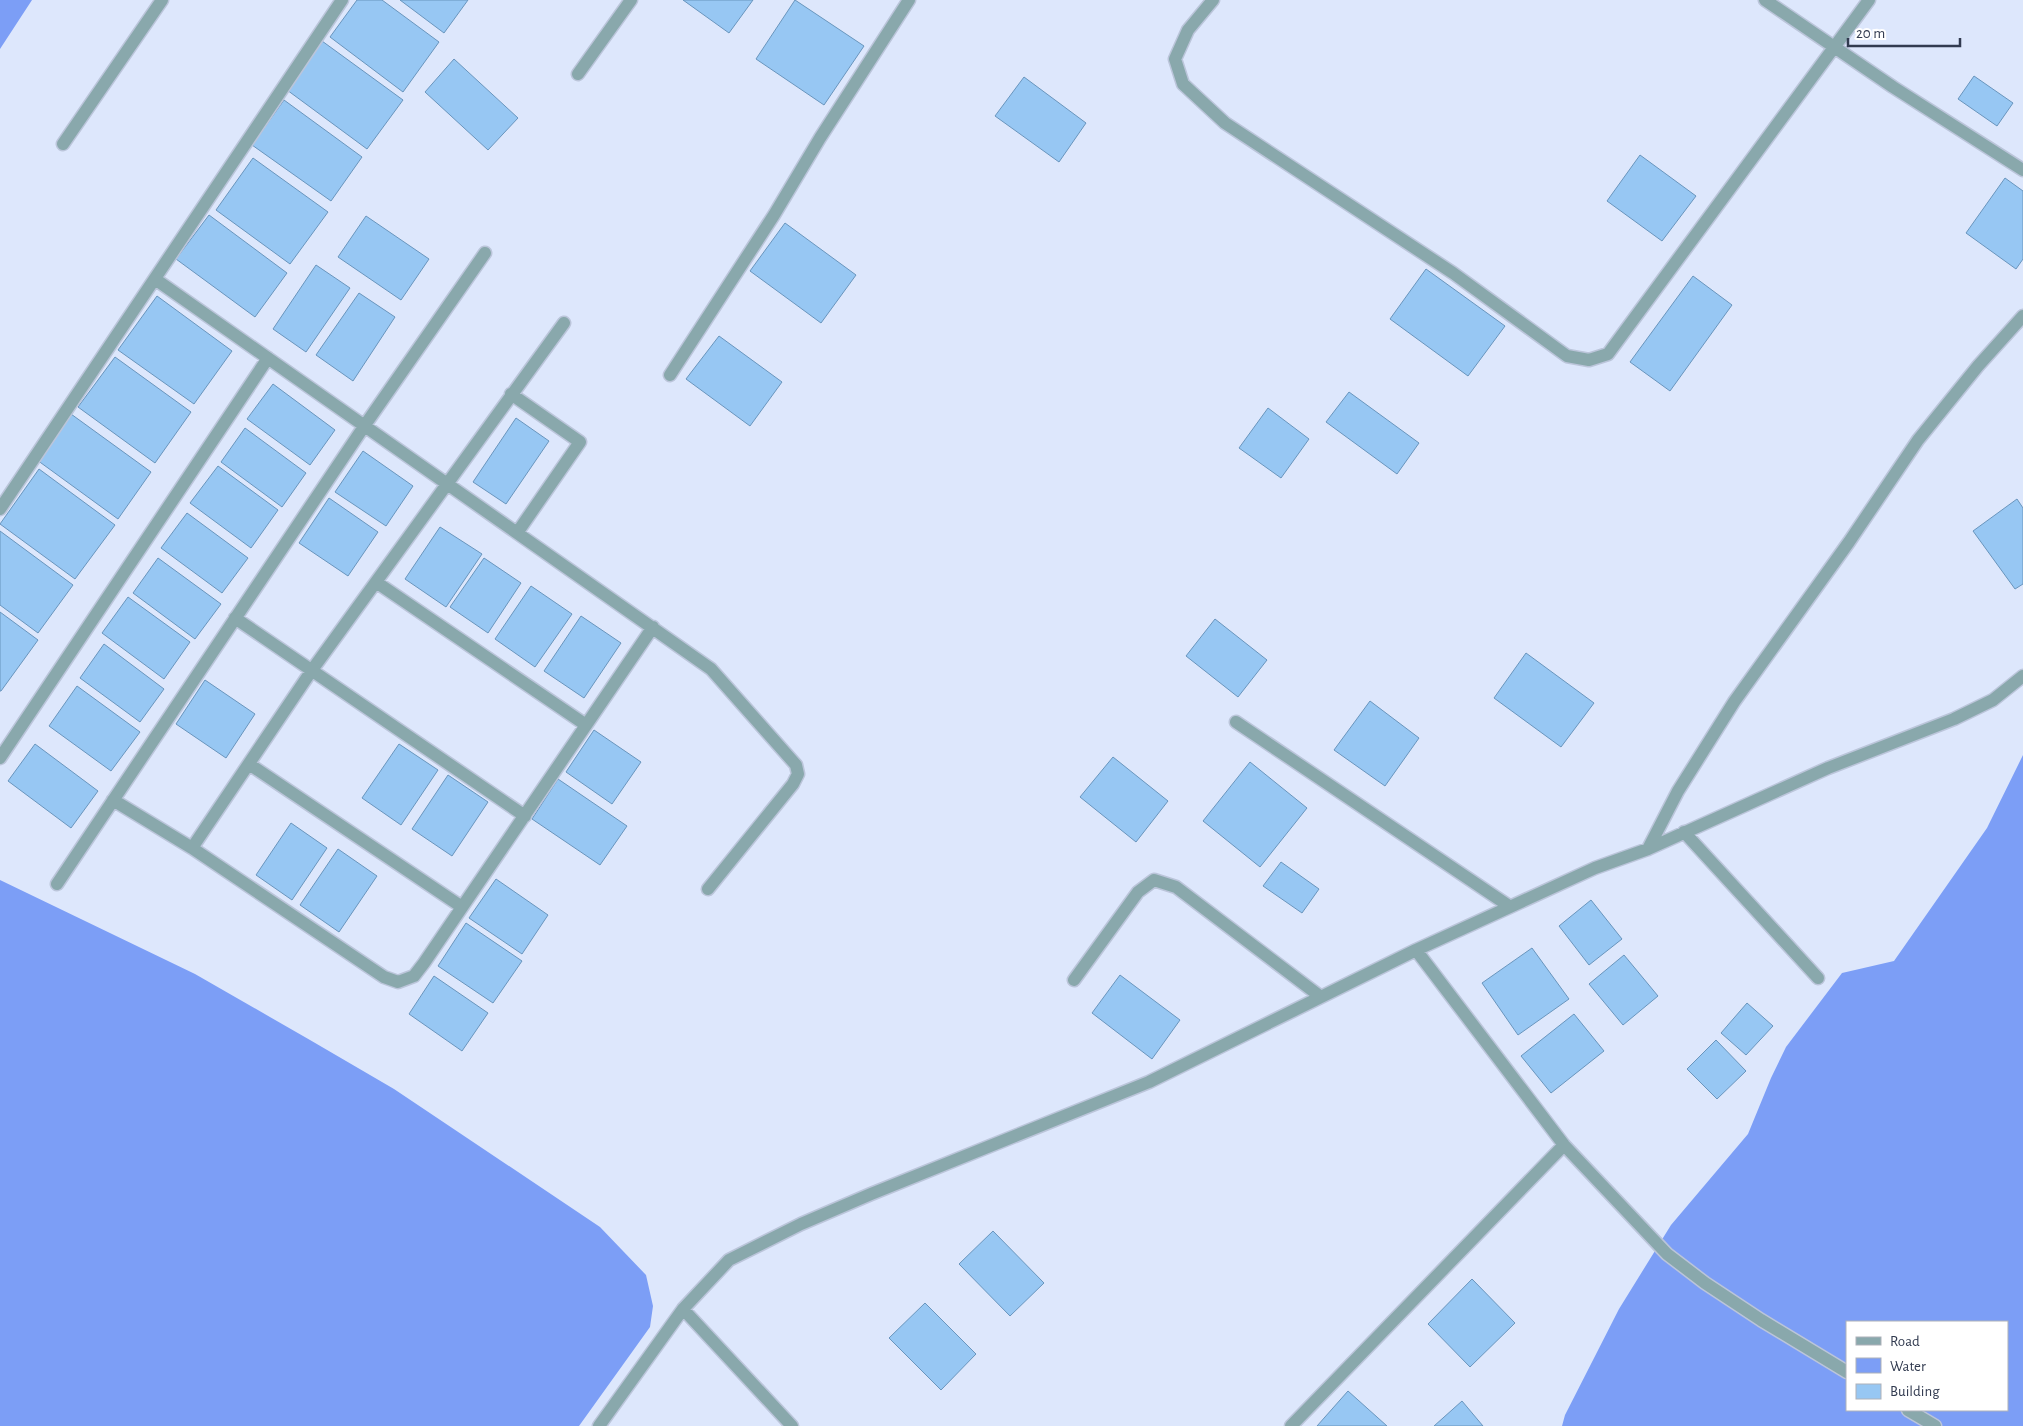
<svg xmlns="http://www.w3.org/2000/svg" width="2023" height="1426" viewBox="0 0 2023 1426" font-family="'Alegreya Sans',sans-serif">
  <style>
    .water { fill: #7c9ef6; fill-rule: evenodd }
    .building { fill: #97c7f3; stroke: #6995bd }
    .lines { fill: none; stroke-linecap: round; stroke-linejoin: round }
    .minor-casing { stroke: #bbc5da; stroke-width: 15 }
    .minor { stroke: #89a8ac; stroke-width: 12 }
  </style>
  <rect width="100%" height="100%" fill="#dde7fc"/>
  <path class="water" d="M0,0H32L0,49Z
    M2023,755V1426H1562L1565,1415L1619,1309L1671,1225L1748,1134L1771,1078L1786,1047L1842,973L1894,961L1987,828ZM1847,1322H2007V1410H1847Z
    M0,880L195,974L310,1040L394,1089L600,1227L646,1275L653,1306L650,1327L579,1426H0Z"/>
  <path class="building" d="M357,0H382L439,42L403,92L330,37Z
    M400,0H468L444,33Z
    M683,0H753L729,33Z
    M795,0L864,46L824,105L756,59Z
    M322,41L403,100L367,149L287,90Z
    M454,59L518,118L488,150L425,92Z
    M1974,76L2013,103L1997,126L1958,99Z
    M1024,77L1086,123L1059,162L995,116Z
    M284,100L362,157L331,201L252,145Z
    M1640,155L1696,196L1662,241L1607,201Z
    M253,158L328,212L290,264L216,210Z
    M2005,178L2023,191V259L2016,269L1966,233Z
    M209,215L287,273L255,317L176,259Z
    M366,216L429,259L401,300L338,257Z
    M785,223L856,275L821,323L750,271Z
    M316,265L350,288L306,352L273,329Z
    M1426,269L1505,326L1468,376L1390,319Z
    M1693,276L1732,305L1670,391L1630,362Z
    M359,293L395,317L353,381L316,355Z
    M157,296L232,351L194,404L118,350Z
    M719,336L782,382L750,426L686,379Z
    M115,357L191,412L155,463L78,407Z
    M273,384L335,430L310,465L247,419Z
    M1349,392L1419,443L1397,474L1326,422Z
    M1268,408L1309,439L1281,478L1239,448Z
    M71,414L151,472L118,519L37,460Z
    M516,418L549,441L506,504L473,482Z
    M245,428L306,473L282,507L221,462Z
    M363,451L413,486L386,526L335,492Z
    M218,466L278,510L251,548L190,503Z
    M39,469L115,525L75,579L0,524Z
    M329,498L378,532L348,576L299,543Z
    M2017,499L2023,508V584L2015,589L1973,531Z
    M187,513L248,558L222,593L161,548Z
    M440,527L482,554L446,607L405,579Z
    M0,531L73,585L38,633L0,605Z
    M158,558L221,604L195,639L133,593Z
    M484,558L521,583L488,633L450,607Z
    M531,586L572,614L535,667L495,639Z
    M128,597L190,642L164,679L102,633Z
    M0,612L38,640L1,691H0Z
    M581,616L621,643L584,698L544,671Z
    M1215,619L1267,660L1238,697L1186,656Z
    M104,644L164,689L140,722L80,678Z
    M1526,653L1594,703L1561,747L1494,698Z
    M205,680L255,714L226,758L176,724Z
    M77,686L140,732L111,771L49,726Z
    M1370,701L1419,738L1385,786L1334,750Z
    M594,730L641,762L612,804L566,772Z
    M35,744L98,791L71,828L8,781Z
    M399,744L438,770L401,825L362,798Z
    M1113,757L1168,801L1136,842L1080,797Z
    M1250,762L1307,808L1260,867L1203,821Z
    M448,775L488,802L452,856L412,829Z
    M558,779L627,826L600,865L532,819Z
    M291,823L327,848L292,900L256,875Z
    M338,849L377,876L339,932L300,905Z
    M1281,862L1319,889L1302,913L1263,886Z
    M496,879L548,915L522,954L469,918Z
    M1591,900L1622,939L1589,965L1559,926Z
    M466,923L522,961L493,1003L438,966Z
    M1532,948L1569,999L1518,1035L1482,983Z
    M1624,955L1658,996L1623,1025L1589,984Z
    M1120,975L1180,1020L1152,1059L1092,1013Z
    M434,976L488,1013L462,1051L409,1014Z
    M1747,1003L1773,1026L1746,1055L1721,1033Z
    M1574,1014L1604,1051L1551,1093L1521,1056Z
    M1716,1040L1746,1071L1717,1099L1687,1069Z
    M993,1231L1044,1283L1010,1316L959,1264Z
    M1472,1279L1515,1323L1470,1367L1428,1324Z
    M925,1303L976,1354L941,1390L889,1338Z
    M1348,1391L1387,1426H1317Z
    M1462,1401L1483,1426H1434Z"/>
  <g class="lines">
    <defs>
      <path id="minor" d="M1213,0L1188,30L1175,59L1183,84L1225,123L1453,273L1567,356L1589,360L1608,354L1869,0
        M1765,0L1893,87L2023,170
        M578,74L631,0
        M63,144L162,0
        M155,279L711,669L796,765L798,774L793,784L708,889
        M670,375L774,215L820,138L909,0
        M511,394L580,442L517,533
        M0,509L342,0
        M376,582L586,725
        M235,618L525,816
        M1236,722L1509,906
        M0,758L268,358
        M249,764L462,907
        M113,800L192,848L384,977L398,982L414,976L424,963L653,627
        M1684,832L1818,978
        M192,848L312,670L564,323
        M1648,849L1678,791L1734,702L1849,542L1918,440L1978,366L2023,316
        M57,884L365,425L485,253
        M1416,950L1564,1145L1667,1254L1705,1283L1761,1320L1847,1372
        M1074,980L1138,892L1154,880L1176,887L1321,997
        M683,1309L792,1426
        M1908,1410L1935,1426
        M599,1426L683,1309L729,1260L801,1224L871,1194L1149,1082L1416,950L1595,868L1648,849L1828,768L1954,719L1993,700L2023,676
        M1291,1426L1564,1145"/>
    </defs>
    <use href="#minor" class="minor-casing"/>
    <use href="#minor" class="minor"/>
  </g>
  <rect x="1846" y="1321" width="162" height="90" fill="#ffffff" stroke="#adb1b9"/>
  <rect x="1856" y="1337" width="25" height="8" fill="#89a8ac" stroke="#adb1b9"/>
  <text x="1890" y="1346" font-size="15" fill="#323b50">Road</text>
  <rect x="1856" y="1358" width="25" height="15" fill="#7c9ef6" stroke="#adb1b9"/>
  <text x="1890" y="1371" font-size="15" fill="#323b50">Water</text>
  <rect x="1856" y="1384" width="25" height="15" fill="#97c7f3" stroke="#adb1b9"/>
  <text x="1890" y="1396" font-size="15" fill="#323b50">Building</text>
  <path d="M1848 38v8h112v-8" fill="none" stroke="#323b50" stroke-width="2.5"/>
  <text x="1856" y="38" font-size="15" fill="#323b50" stroke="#ffffff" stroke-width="4" paint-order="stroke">20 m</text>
</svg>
